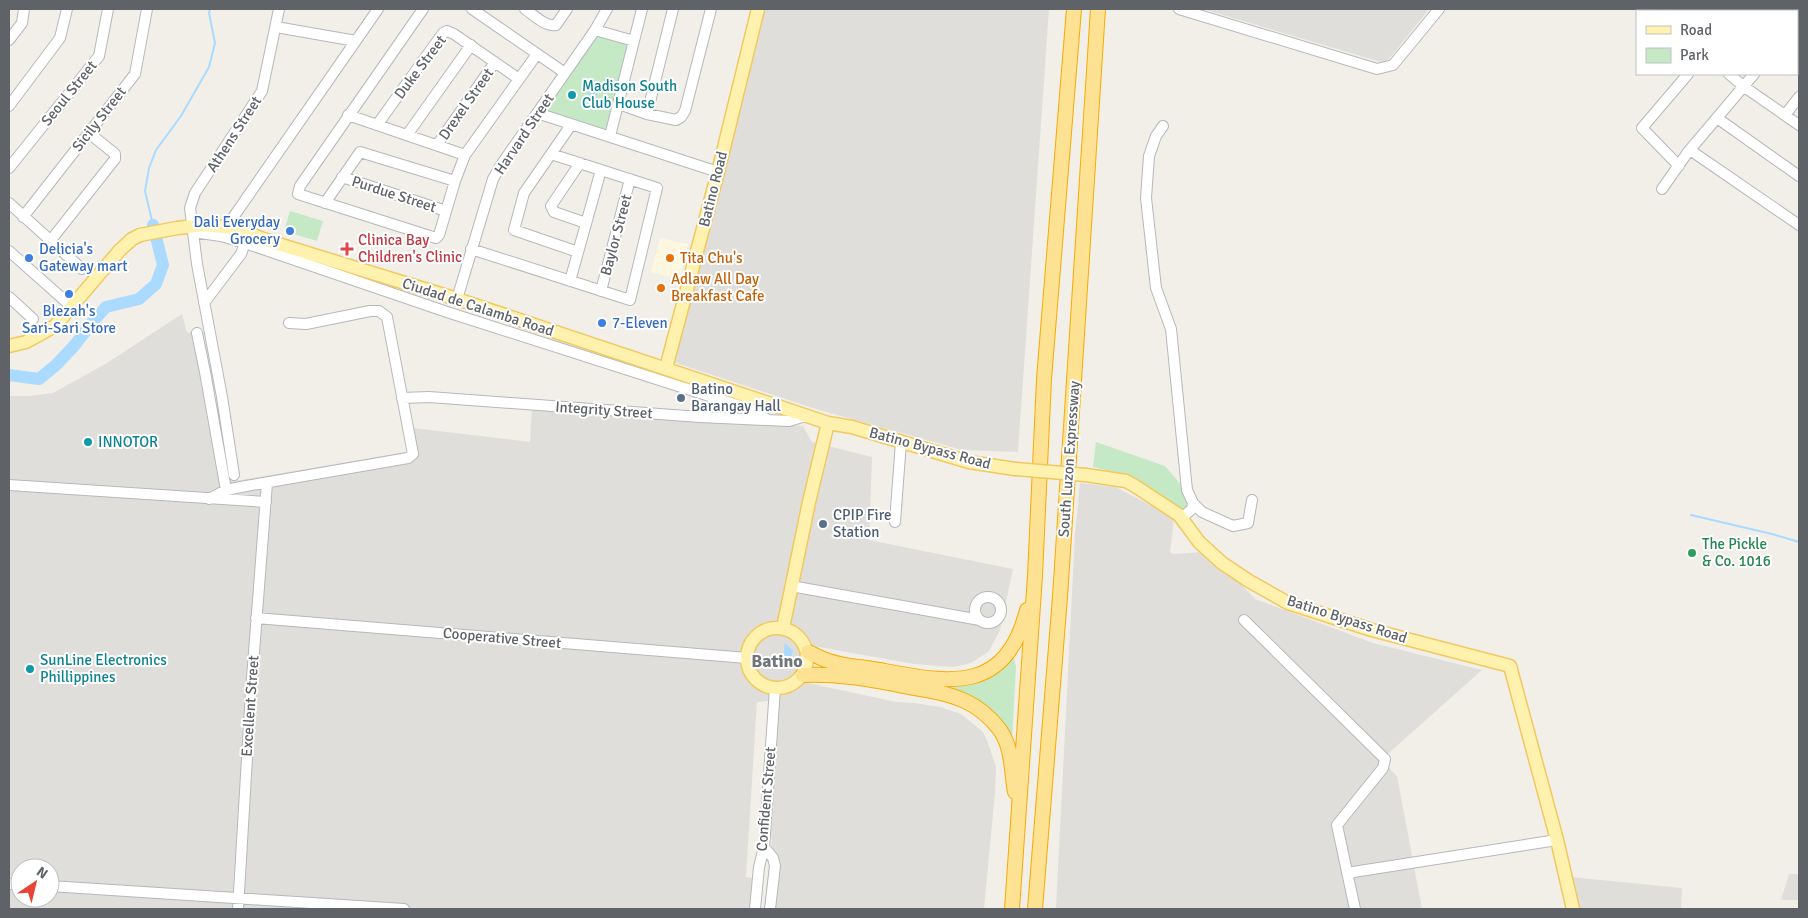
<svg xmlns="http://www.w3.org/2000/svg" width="1808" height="918" viewBox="0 0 1808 918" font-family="Signika,sans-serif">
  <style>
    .commercial { fill: #fef7e0 }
    .industrial { fill: #e0deda; fill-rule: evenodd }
    .green { fill: #c5e8c5 }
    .water { fill: #aadaff }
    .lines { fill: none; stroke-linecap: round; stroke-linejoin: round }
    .stream { stroke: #aadaff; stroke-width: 2 }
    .river { stroke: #aadaff; stroke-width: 12 }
    .minor-casing { stroke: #b5b8bc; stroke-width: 12 }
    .major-casing { stroke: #f2c960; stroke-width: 15 }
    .highway-casing { stroke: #f9ab00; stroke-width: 16 }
    .minor { stroke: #fff; stroke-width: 10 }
    .major { stroke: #fff2af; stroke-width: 12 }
    .highway { stroke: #fde293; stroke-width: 14 }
    .major-bridge-casing { stroke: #f2c960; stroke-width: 15; stroke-linecap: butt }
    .major-bridge { stroke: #fff2af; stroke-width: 12 }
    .culture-dot { fill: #0f9aa8; stroke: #fff; stroke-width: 2 }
    .shop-dot { fill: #3f7fe0; stroke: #fff; stroke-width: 2 }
    .health-dot { fill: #e0444e; stroke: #fff; stroke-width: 2 }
    .food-dot { fill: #e8710a; stroke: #fff; stroke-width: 2 }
    .service-dot { fill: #5c6f8a; stroke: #fff; stroke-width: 2 }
    .leisure-dot { fill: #2e9e5b; stroke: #fff; stroke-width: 2 }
    .labels { text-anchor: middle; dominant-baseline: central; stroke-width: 4; stroke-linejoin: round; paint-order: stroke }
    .street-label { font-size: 15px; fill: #5f6368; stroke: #fff }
    .culture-label { font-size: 15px; fill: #0d838f; stroke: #fff; text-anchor: start }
    .shop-label { font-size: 15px; fill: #366cbe; stroke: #fff; text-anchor: start }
    .health-label { font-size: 15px; fill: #be3a42; stroke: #fff; text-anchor: start }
    .food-label { font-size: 15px; fill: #c56008; stroke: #fff; text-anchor: start }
    .service-label { font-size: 15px; fill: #4e5e75; stroke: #fff; text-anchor: start }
    .leisure-label { font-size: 15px; fill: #27864d; stroke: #fff; text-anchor: start }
    .quarter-label { font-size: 18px; font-weight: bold; fill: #70757a; stroke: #fff }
  </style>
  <rect width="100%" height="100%" fill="#f1efe8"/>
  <path class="commercial" d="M660,238L688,244L679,279L651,272Z"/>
  <path class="industrial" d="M764,9H1049L1018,452L962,450L816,409L673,362Z
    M1203,9H1429L1388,60L1381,62Z
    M182,314L187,333L200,328L229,480H241L406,452L415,455L413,428L530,442L532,408L803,426L812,442L872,457L869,540L1013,569L1000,630L989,651L971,663L953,667L914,664L819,647L808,683L896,702L914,703L940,707L961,714L983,732L988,743L996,767L995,792L984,909H764L772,840L765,830L776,700L757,702L746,877L762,879L757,909H9V396H30L53,393L107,363ZM20,868H50V898H20Z
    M1080,483L1116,487L1174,518L1170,552L1173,554L1204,552L1228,570L1255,599L1373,643L1482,670L1381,760L1397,776L1422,909H1056L1075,534Z
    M1789,874H1799V900H1781Z
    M1570,877L1682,888L1681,909H1579Z"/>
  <path class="green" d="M597,35L630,45L609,127L604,129L546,110Z
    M290,211L323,221L317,241L284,231Z
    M1096,442L1165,466L1200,507L1182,519L1132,477L1093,467Z
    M1013,656L1016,666L1012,741L1001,720L981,706L950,691L947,686C978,689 993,677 1013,656Z"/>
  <path class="water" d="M585,86L593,87L597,96L593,101L589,100V93L584,90Z
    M785,643L793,651L790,663C782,657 784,652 785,643Z"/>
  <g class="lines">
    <path class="stream" d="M153,225L145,191L149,168L156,150L181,116L209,67L215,43L209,13L210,9
      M1691,515L1772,534L1799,542"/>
    <path class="river" d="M9,375L39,379L56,365L74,346L95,319L106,307L139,299L156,284L163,265L153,225"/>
    <defs>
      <path id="minor" d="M423,9L300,186L298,194L436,238L439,235L455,181L465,155L537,54
        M472,9L565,73
        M525,9C534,15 545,27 556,25L567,9
        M1179,9L1377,69L1393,65L1439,9
        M1741,11L1743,9
        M1797,23L1799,20
        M276,27L356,41
        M595,30L634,41
        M9,40L22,23L24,9
        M1729,74L1743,86L1799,125
        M619,104L647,114L676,120L681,117L685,111L711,9
        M9,106L60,38L67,9
        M537,113L718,172
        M647,114L673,9
        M348,115L465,155
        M1785,115L1799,97
        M1717,118L1799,176
        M377,125L443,33L447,31L454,34L519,79
        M571,125L524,193L514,230L578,252
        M1163,126L1156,136L1149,156L1146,198L1156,288L1171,329L1187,490L1193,503L1192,509L1185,515H1179
        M407,135L471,45
        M610,136L642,9
        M437,145L495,62
        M1690,150L1799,225
        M580,163L551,206L554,212L586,223
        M1679,166L1642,128L1688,74
        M9,168L99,56L108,9
        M342,177L446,211
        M1662,189L1688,152L1754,74
        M9,203L82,269
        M325,203L360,152L455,181
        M23,217L135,74L147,9
        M232,219L378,9
        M193,232L221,236L245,243
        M51,240L115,159V154L89,133
        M471,249L630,300L657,188L551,154
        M9,251L72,307
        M570,281L601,170
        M601,291L630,179
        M9,297L33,319
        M457,299L493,179L501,165L595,30L607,9
        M204,303L241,254L245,243L447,312L753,410L768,420
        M197,333L205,372L226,490
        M402,398L429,397L700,417L789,421L806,416
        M234,475L222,397L197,264L190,208L195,193L262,91L279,9
        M9,485L266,502
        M209,499L226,490L246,486L408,458L413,454L387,317L379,311H370L306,324L289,323
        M1193,503L1202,512L1233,526L1248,523L1252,500
        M895,522L901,442
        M791,586L980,620
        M975 610a13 13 0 1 1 26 0a13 13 0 1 1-26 0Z
        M256,618L747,658
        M1244,620L1385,759L1383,768L1337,825L1355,909
        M764,847L773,858L775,866L770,909
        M1347,873L1557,840
        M9,884H20
        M50,886L404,909
        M238,909L251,691L267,483
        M755,909L759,867L764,847L775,688"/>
      <path id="major" d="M9,346L26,342L55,326L120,250L132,239L140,235L177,228L205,225L232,228L278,244L457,299L828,423L852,427L969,462L1015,469
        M666,368L718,172L758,9
        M1086,475L1126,481L1135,486L1179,515L1199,542L1222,563L1249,581L1288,603L1372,630L1510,666L1557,840L1573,909
        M747 658a30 30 0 1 1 60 0a30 30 0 1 1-60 0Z
        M783,628L809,502L828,423"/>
      <path id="highway" d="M808,652C815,655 822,659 829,661C846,667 867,667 885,671C953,684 1006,692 1027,610
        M803,675C839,673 874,680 909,687C928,690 947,693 965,701C978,707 991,718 1000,730C1013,749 1011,771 1015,792
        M1012,909L1035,576L1044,379L1074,9
        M1035,909L1060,597L1098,9"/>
    </defs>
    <use href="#minor" class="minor-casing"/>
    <use href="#major" class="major-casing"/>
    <use href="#highway" class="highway-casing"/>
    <use href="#minor" class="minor"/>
    <use href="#major" class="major"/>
    <use href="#highway" class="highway"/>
    <defs>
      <path id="major-bridge" d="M1015,469L1086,475"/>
    </defs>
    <use href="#major-bridge" class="major-bridge-casing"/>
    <use href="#major-bridge" class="major-bridge"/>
  </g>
  <g class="culture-dot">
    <circle cx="572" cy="95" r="5"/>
    <circle cx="88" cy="442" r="5"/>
    <circle cx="30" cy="669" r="5"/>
  </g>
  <g class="shop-dot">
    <circle cx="290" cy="231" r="5"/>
    <circle cx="29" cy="258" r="5"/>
    <circle cx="69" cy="294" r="5"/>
    <circle cx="602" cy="323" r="5"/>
  </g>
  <path class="health-dot" d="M344.5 241.5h5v5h5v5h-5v5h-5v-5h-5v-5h5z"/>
  <g class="food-dot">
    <circle cx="670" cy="258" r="5"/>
    <circle cx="661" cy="288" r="5"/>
  </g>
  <g class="service-dot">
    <circle cx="681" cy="398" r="5"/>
    <circle cx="823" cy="524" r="5"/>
  </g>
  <circle class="leisure-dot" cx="1692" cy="553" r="5"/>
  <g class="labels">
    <g class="street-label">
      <text transform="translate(420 67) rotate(-53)">Duke Street</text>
      <text transform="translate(69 93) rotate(-51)">Seoul Street</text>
      <text transform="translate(466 104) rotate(-55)">Drexel Street</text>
      <text transform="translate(99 119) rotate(-52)">Sicily Street</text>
      <text transform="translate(234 134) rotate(-57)">Athens Street</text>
      <text transform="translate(524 134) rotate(-56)">Harvard Street</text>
      <text transform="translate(713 189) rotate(-76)">Batino Road</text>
      <text transform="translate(394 194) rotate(18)">Purdue Street</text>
      <text transform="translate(616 235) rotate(-75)">Baylor Street</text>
      <text transform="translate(478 307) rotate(18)">Ciudad de Calamba Road</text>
      <text transform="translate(604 410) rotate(4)">Integrity Street</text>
      <text transform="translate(930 448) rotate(15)">Batino Bypass Road</text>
      <text transform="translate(1069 459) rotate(-86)">South Luzon Expressway</text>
      <text transform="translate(1347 619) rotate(18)">Batino Bypass Road</text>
      <text transform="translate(502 638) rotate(5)">Cooperative Street</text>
      <text transform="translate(250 706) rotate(-86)">Excellent Street</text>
      <text transform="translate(766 799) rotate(-85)">Confident Street</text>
    </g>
    <g class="culture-label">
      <text x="582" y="86">Madison South<tspan x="582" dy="17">Club House</tspan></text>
      <text x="98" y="442">INNOTOR</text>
      <text x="40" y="660">SunLine Electronics<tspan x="40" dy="17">Phillippines</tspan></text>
    </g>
    <g class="shop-label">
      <text x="280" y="222" text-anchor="end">Dali Everyday<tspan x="280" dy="17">Grocery</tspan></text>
      <text x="39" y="249">Delicia's<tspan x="39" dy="17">Gateway mart</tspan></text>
      <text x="69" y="311" text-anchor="middle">Blezah's<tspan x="69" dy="17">Sari-Sari Store</tspan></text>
      <text x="612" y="323">7-Eleven</text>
    </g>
    <g class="health-label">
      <text x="358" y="240">Clinica Bay<tspan x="358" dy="17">Children's Clinic</tspan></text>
    </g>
    <g class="food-label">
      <text x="680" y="258">Tita Chu's</text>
      <text x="671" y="279">Adlaw All Day<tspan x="671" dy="17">Breakfast Cafe</tspan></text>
    </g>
    <g class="service-label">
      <text x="691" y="389">Batino<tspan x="691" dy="17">Barangay Hall</tspan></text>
      <text x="833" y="515">CPIP Fire<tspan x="833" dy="17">Station</tspan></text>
    </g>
    <g class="leisure-label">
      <text x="1702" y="544">The Pickle<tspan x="1702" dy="17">&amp; Co. 1016</tspan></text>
    </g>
    <g class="quarter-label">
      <text x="777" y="661">Batino</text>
    </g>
  </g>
  <rect width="1808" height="918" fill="none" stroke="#5f6368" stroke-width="20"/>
  <rect x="1636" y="10" width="162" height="65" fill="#ffffff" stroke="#bfc1c3"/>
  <rect x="1646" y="26" width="25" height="8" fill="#fff2af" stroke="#bfc1c3"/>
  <text x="1680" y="35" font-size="15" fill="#5f6368">Road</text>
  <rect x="1646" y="48" width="25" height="15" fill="#c5e8c5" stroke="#bfc1c3"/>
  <text x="1680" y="60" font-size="15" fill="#5f6368">Park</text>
  <g transform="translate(35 883) rotate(35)"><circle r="24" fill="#ffffff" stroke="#bfc1c3"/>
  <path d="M0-4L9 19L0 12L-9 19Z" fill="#ea4335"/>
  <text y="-8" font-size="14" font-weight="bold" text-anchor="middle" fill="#5f6368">N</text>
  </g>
</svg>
